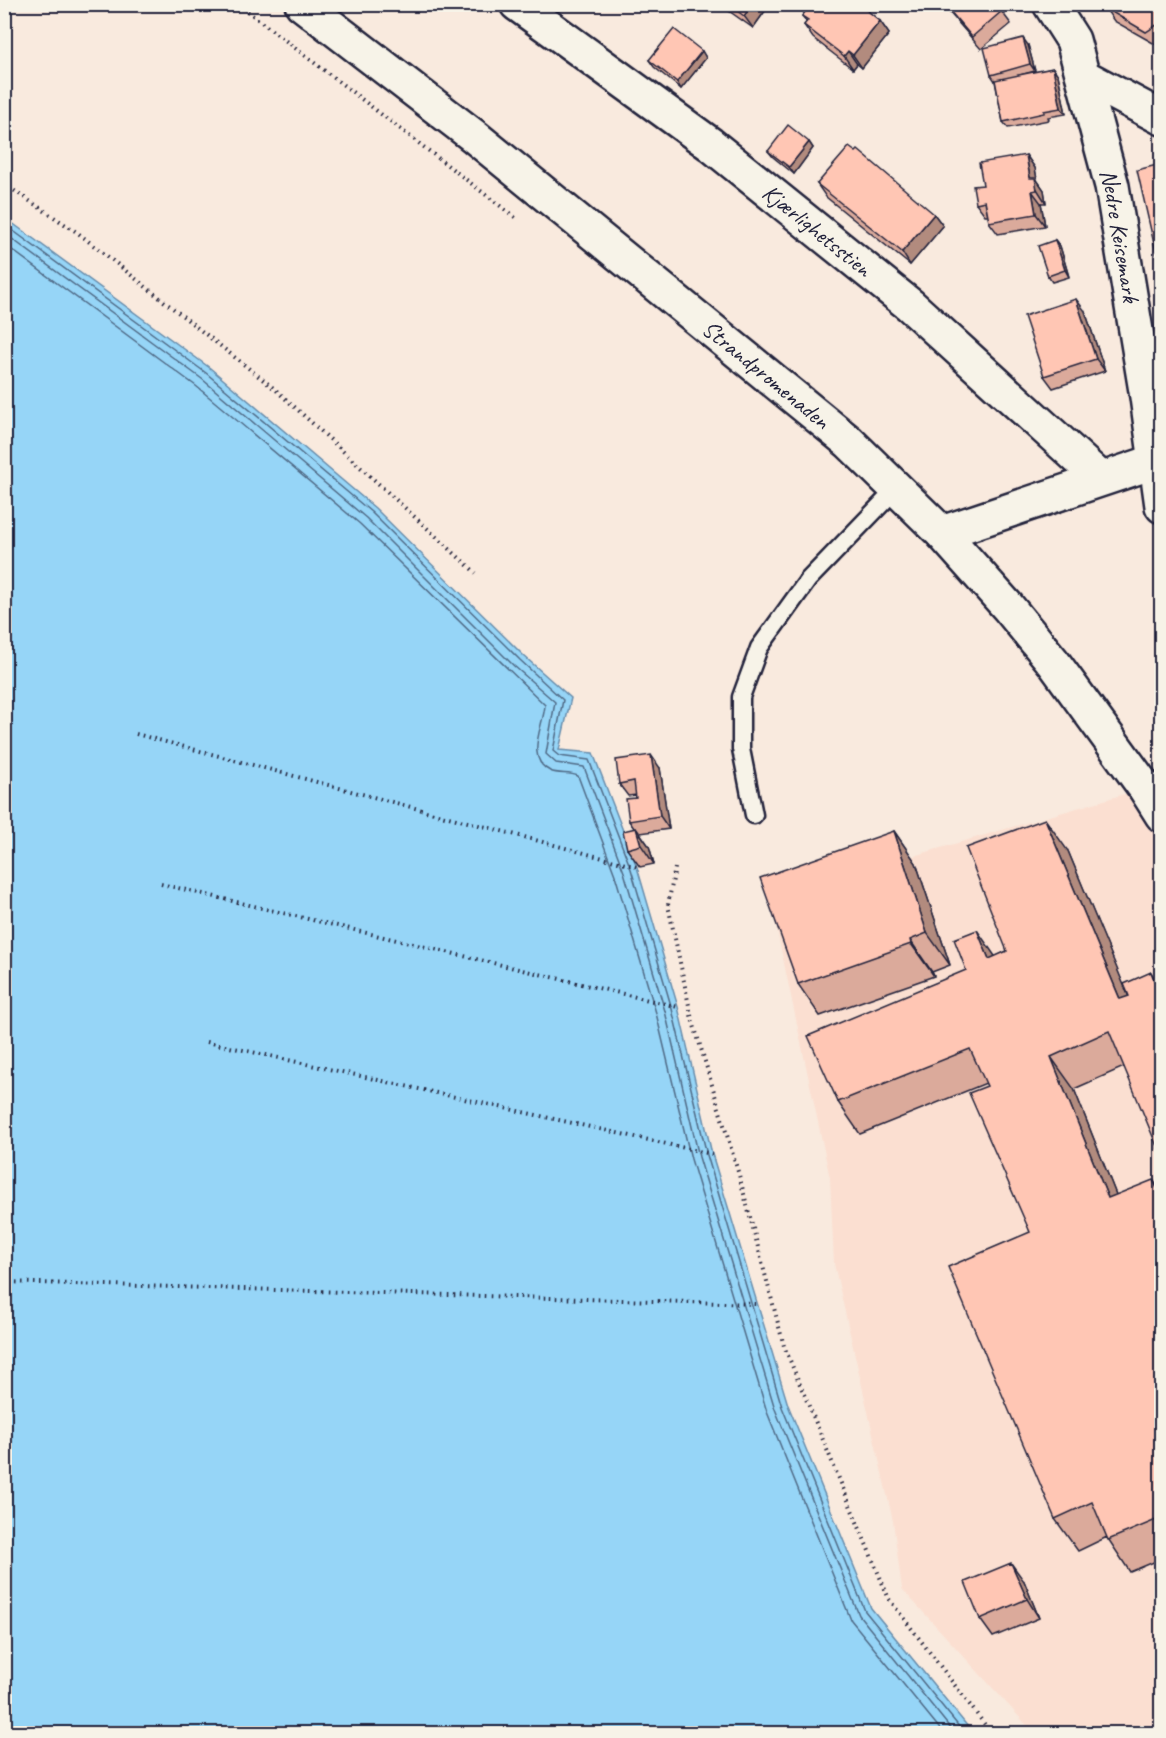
<svg xmlns="http://www.w3.org/2000/svg" width="1166" height="1738" viewBox="0 0 1166 1738" font-family="Caveat,sans-serif">
  <style>
    .built { fill: #fbdfd1 }
    .water { fill: #96d5f7; stroke: #688dac; stroke-width: 1.5 }
    .lines { fill: none; stroke-linecap: round; stroke-linejoin: round }
    .shore { stroke: #506a86; stroke-width: 1.5 }
    .service-casing { stroke: #22223b; stroke-width: 21 }
    .minor-casing { stroke: #22223b; stroke-width: 38 }
    .path { stroke: #22223b; stroke-width: 4; stroke-dasharray: 1.5 4.5; stroke-linecap: butt }
    .service { stroke: #f7f3e8; stroke-width: 16 }
    .minor { stroke: #f7f3e8; stroke-width: 33 }
    .wall { fill: #dbaa9b; stroke: #22223b; stroke-width: 1.5 }
    .shaded-wall { fill: #b28b7e; stroke: #22223b; stroke-width: 1.5 }
    .building { fill: #ffc6b4; stroke: #22223b; stroke-width: 1.5 }
    .labels { text-anchor: middle; dominant-baseline: central; stroke-width: 5; stroke-linejoin: round; paint-order: stroke }
    .street-label { font-size: 24px; fill: #22223b; stroke: #f7f3e8 }
  </style>
  <rect width="100%" height="100%" fill="#f9eade"/>
  <filter id="ink" filterUnits="userSpaceOnUse"><feTurbulence type="fractalNoise" baseFrequency=".0167" numOctaves="2"/><feDisplacementMap in="SourceGraphic" scale="12" xChannelSelector="R" yChannelSelector="G"/><feConvolveMatrix kernelMatrix="1 2 1 2 8 2 1 2 1" color-interpolation-filters="sRGB"/></filter>
  <g filter="url(#ink)">
    <path class="built" d="M1145,788L1161,815V1733H1034L902,1589L893,1521L834,1264L830,1178L770,898Z"/>
    <path class="water" d="M4,217L210,368L375,508L524,656L571,698L559,750L593,753L637,867L678,1007L712,1154L788,1405L871,1608L973,1733H5Z"/>
    <g class="lines">
      <path class="shore" d="M4,224L206,373L371,512L520,660L563,700L553,751L559,756L589,760L631,869L672,1009L707,1155L782,1407L865,1611L965,1734
        M4,233L202,379L366,518L514,666L555,702L546,754L556,763L584,767L624,872L665,1011L699,1157L775,1409L859,1615L955,1734
        M4,244L196,386L360,524L545,705C544,725 524,758 550,771C559,775 569,772 578,776L615,875L656,1013L691,1159L767,1412L851,1620L944,1734"/>
      <defs>
        <path id="service" d="M754,815L741,749V697L759,648L808,580L895,490"/>
        <g id="minor">
          <path id="s1" d="M302,4L475,137L849,442L942,533L1008,607L1054,663L1145,788L1162,815"/>
          <path id="s2" d="M517,4L710,144L910,305L1100,478"/>
          <path id="s3" d="M1050,4L1073,40L1112,186L1147,397L1162,506"/>
          <path d="M1083,76L1162,118"/>
          <path d="M942,533L1162,459"/>
        </g>
      </defs>
      <use href="#service" class="service-casing"/>
      <use href="#minor" class="minor-casing"/>
      <path class="path" d="M238,4L516,218
        M4,184L78,233L276,390L476,573
        M136,734L637,867
        M675,868L668,905L691,1015L739,1175L784,1346L889,1599L992,1734
        M161,884L678,1007
        M207,1042L712,1154
        M4,1282L757,1304"/>
      <use href="#service" class="service"/>
      <use href="#minor" class="minor"/>
    </g>
    <path class="wall" d="M719,4H770L753,28Z
      M810,4H859L880,21L889,34L862,68L857,64L853,69L813,38L804,25L807,22L802,16L811,5Z
      M942,4H996L1011,24L981,49Z
      M1161,4V40L1155,44L1114,21L1105,8Z
      M1028,45L1035,71L1016,76L1053,68L1058,75L1066,114L1048,117L1049,120L1008,128L1003,122L995,81L991,75Z
      M702,51L706,58L681,89L654,67L649,60Z
      M809,142L813,148L794,174L773,157L768,151Z
      M1026,155L1035,168L1037,180L1044,190L1046,203H1041L1045,226L998,234L989,222L988,215H985L976,203L983,185Z
      M817,184L934,214L943,226L910,265L826,197Z
      M1055,240L1060,246L1069,277L1052,282L1048,276Z
      M1085,311L1105,371L1053,388L1044,376Z
      M660,768L669,829L640,833L649,846L654,864L640,867L627,849L634,828L629,821L636,798V795L628,796L619,784Z
      M894,831L916,863L950,965L932,972L934,976L820,1016L798,984Z
      M1068,851L1128,996L1151,972L1124,1067L1074,1089L1116,1195L1161,1191V1559L1130,1572L1107,1537L1078,1551L1055,1519L1030,1232L986,1083L860,1134L838,1102L995,957L1007,951Z
      M1024,1581L1039,1618L993,1637L980,1619Z"/>
    <path class="shaded-wall" d="M752,4H770L753,28L744,16Z
      M880,21L889,34L862,68L853,55Z
      M1023,38L1028,45L1035,71L1030,64Z
      M702,51L706,58L681,89L677,82Z
      M848,51L857,64L853,69L844,56Z
      M1053,68L1058,75L1066,114L1061,108Z
      M809,142L813,148L794,174L789,167Z
      M1026,155L1035,168L1037,180L1044,190L1046,203L1030,178Z
      M1032,191L1041,203L1045,226L1036,214Z
      M934,214L943,226L910,265L902,252Z
      M1055,240L1060,246L1069,277L1065,270Z
      M1076,299L1085,311L1105,371L1096,359Z
      M651,755L660,768L669,829L660,816Z
      M1045,819L1068,851L1143,1031L1120,999Z
      M636,828L649,846L654,864L641,845Z
      M894,831L916,863L950,965L927,933Z
      M977,930L999,962L989,959Z
      M910,940L932,972L934,976L911,944Z
      M1151,972L1161,987V998Z
      M1051,1057L1074,1089L1130,1230L1108,1198Z
      M1153,1180L1161,1191V1198Z
      M1011,1563L1024,1581L1039,1618L1027,1599Z"/>
    <path class="building" d="M728,4H752L744,16Z
      M811,4H859L880,21L853,55L848,51L844,56L804,25L808,20L802,16Z
      M944,4H996L1002,11L972,37Z
      M1105,4H1161V22L1146,32L1105,8Z
      M674,29L702,51L677,82L649,60Z
      M1023,38L1030,64L991,75L984,48Z
      M1053,68L1061,108L1044,111V113L1003,122L995,80Z
      M788,125L809,142L789,167L768,151Z
      M849,147L856,152L858,150L934,214L902,252L817,184Z
      M1026,155L1030,178H1035L1037,190L1032,191L1036,214L989,222L985,201L976,203L973,186L983,185L979,163Z
      M1161,164V260L1158,261L1137,170Z
      M1055,240L1065,270L1048,276L1038,246Z
      M1076,299L1096,359L1044,376L1024,316Z
      M651,755L660,816L629,821L626,799L636,798L634,781L619,784L616,760Z
      M1045,819L1120,999L1129,996L1124,984L1151,972L1161,998V1156L1109,1031L1051,1057L1108,1198L1153,1180L1161,1197V1518L1108,1540L1092,1502L1055,1519L948,1267L1030,1232L969,1093L987,1086L970,1049L838,1102L808,1036L966,970L954,939L977,930L989,959L1007,951L966,848Z
      M636,828L641,845L627,849L623,831Z
      M894,831L927,933L910,940L911,944L798,984L760,878Z
      M1011,1563L1027,1599L980,1619L965,1582Z"/>
  </g>
  <g class="labels">
    <g class="street-label">
      <text stroke="none"><textPath href="#s2" startOffset="376">Kjærlighetsstien</textPath></text>
      <text stroke="none"><textPath href="#s3" startOffset="244">Nedre Keisemark</textPath></text>
      <text stroke="none"><textPath href="#s1" startOffset="594">Strandpromenaden</textPath></text>
    </g>
  </g>
  <rect width="1166" height="1738" fill="none" stroke="#f7f3e8" stroke-width="24"/>
  <rect x="12" y="12" width="1142" height="1714" fill="none" stroke="#22223b" stroke-width="2" filter="url(#ink)"/>
</svg>
